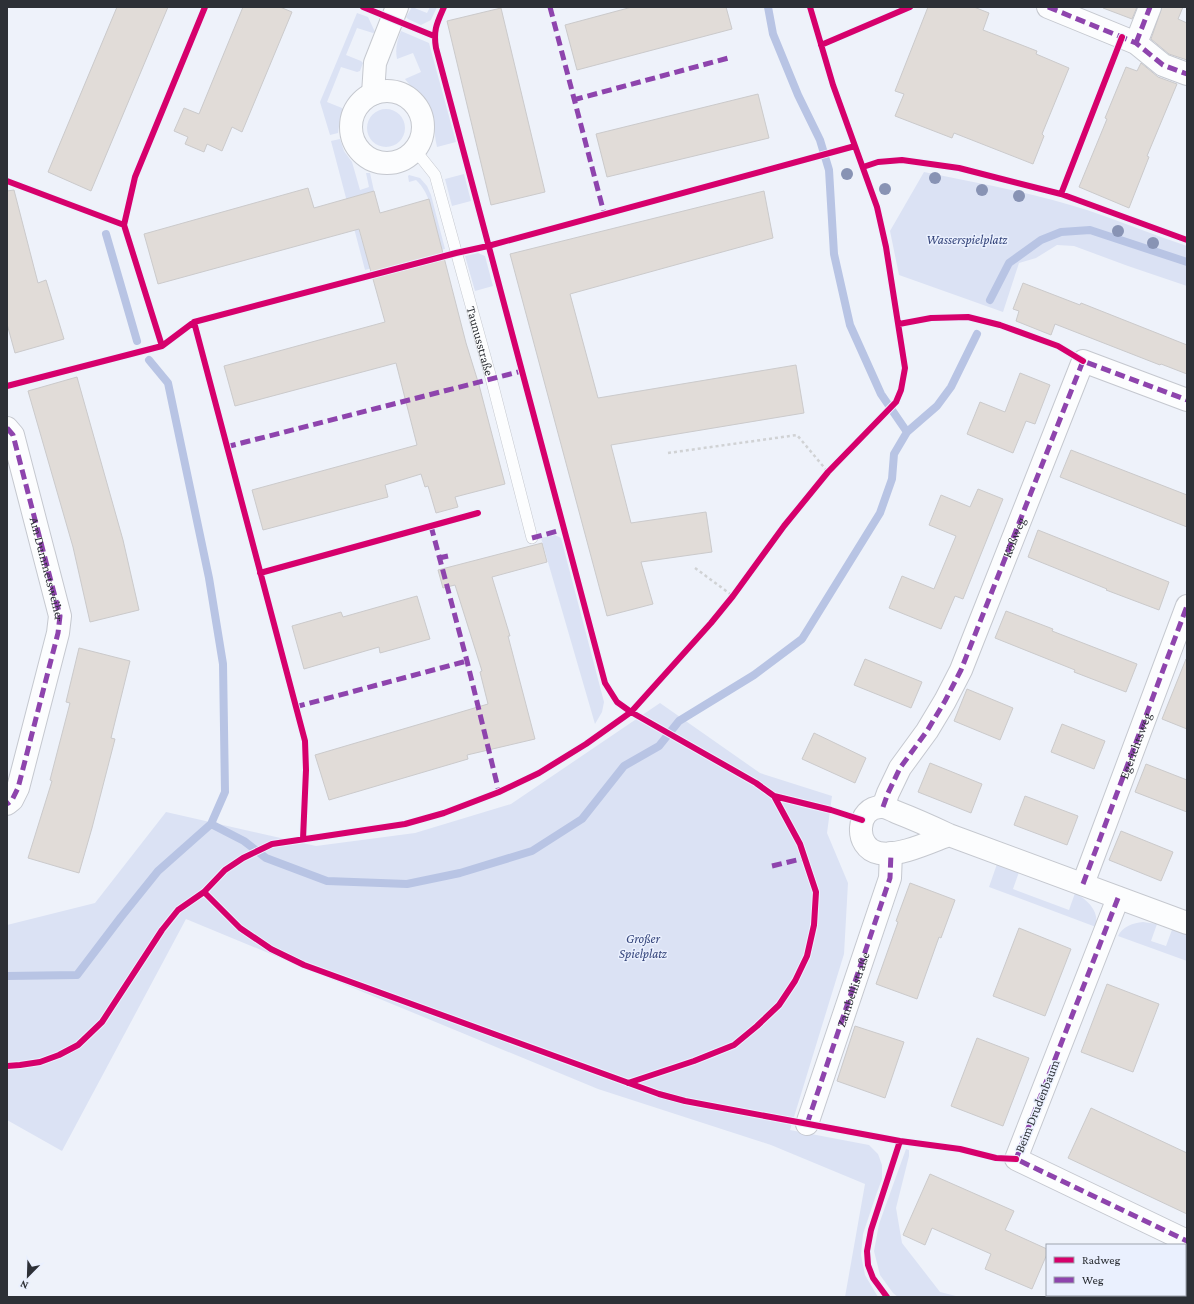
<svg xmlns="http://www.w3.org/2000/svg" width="1194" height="1304" viewBox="0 0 1194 1304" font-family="'Crimson Pro',serif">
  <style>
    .green { fill: #dbe2f4 }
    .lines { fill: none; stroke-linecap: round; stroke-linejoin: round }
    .stream { stroke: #b8c4e4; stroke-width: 8 }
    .building { fill: #e1dcd8; stroke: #cbcacb }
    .service-casing { stroke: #c5c8cf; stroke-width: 12 }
    .minor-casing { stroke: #c5c8cf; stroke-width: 24 }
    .path { stroke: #d0d2d4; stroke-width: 2.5; stroke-dasharray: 3 3; stroke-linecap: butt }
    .service { stroke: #fcfdfe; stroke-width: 11 }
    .minor { stroke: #fcfdfe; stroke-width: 22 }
    .quiet { stroke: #8e44ad; stroke-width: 5; stroke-dasharray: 10 5; stroke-linecap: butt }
    .cycleway-casing { stroke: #eaf0fe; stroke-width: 8 }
    .cycleway { stroke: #d6006c; stroke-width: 6 }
    .tree { fill: #8893b4 }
    .labels { text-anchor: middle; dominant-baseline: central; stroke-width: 3; stroke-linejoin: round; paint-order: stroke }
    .park-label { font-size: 13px; font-style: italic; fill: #35457b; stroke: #eaf0fe }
    .street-label { font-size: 13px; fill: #2d3036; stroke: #eaf0fe }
  </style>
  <rect width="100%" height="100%" fill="#eef2fa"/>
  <path class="green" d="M412,7L427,13L430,7H437L431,20L421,25L408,19L406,17Z
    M357,13L368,17L375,32L373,33L357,28L346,55L361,61L363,63L360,71L357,72L341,67L327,102L342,108L343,110L340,119L338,133L330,135L320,102Z
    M401,31L429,43L456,142L437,147C433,131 436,115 426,101C420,92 410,87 405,79L421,72L413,53L397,59C395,49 397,41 401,31Z
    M367 128a19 19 0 1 1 38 0a19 19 0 1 1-38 0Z
    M340,139L344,151L352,162L360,190L369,187L366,173H370L374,191L349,198L366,254L438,235C433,216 431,194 416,180L409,182L408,176L409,175L420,178L427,186L431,195L445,249L365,270L331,141Z
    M924,172C978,183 1034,193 1087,210C1120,221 1153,235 1187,246V286L1128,266L1074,246L1057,245L1036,258L1019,263L1003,312L899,275L890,231Z
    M464,174L471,201L452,206L445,179Z
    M478,253L485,256L493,286L475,291L465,256Z
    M555,535L561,538L604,702L602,712L595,724L541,538Z
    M660,703L760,773L832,796L827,833L848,883L844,954L790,1130L869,1145L878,1154L882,1165V1179L876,1195L863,1234L861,1255L865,1275L878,1297H845L865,1184L771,1145L598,1089L186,919L62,1151L7,1120V925L95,903L166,812L316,846L415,833L511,804Z
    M997,864L1019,872L1013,889L1069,910L1075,893C1089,901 1099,911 1096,927L989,887Z
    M1143,922L1157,924L1151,941L1166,946L1173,927L1187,925V961L1118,936C1123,926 1133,923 1143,922Z
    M906,1149L909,1150V1156L896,1208L902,1243L940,1292L960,1297H898L893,1293L880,1275L874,1251L879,1224Z"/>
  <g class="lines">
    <path class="stream" d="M768,7L773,34L798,95L820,140L829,170L834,254L850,325L881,394L907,432
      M106,234L137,341
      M990,300L1009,263L1041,240L1061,232L1090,230L1187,262
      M211,824L244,841L266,858L327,881L407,884L460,873L532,851L582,819L624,766L659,746L679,721L754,675L802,639L880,513L892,479L894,454L907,432L937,406L951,387L977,334
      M7,976L77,975L121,917L158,871L211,824L225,792L223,664L209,578L168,383L149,360"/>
  </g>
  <path class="building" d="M117,7H168L91,191L48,172Z
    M243,7H280L292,12L242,132L232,127L222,151L207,144L204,152L185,144L188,137L174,131L184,108L199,114Z
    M632,7H726L732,29L577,70L565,25Z
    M928,7H974L989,13L983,30L1037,51L1036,54L1069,68L1042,134L1044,136L1033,164L954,133L952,138L895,116L904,94L895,91Z
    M1104,7H1137L1132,19L1103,8Z
    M1162,7H1183L1178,19L1187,23V60L1169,54L1151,39Z
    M501,8L545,192L491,205L447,21Z
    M1141,63L1158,77L1177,84L1147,156L1149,157L1129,208L1079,187L1107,119L1105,118L1126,67L1137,71Z
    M758,94L769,138L607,177L596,134Z
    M308,188L314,208L374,191L380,213L429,199L466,343L479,385L505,484L455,497L458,507L436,513L428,486L425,487L421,474L385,485L388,497L263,530L252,490L417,445L396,363L235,406L224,366L385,322L359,229L158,284L144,234Z
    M14,190L38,283L46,280L64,339L15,353L7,324V191Z
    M764,191L773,238L570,294L598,398L796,365L804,413L611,445L631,523L706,512L712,552L641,562L653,604L607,616L510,254Z
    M1023,283L1080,305L1081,303L1187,345V374L1161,364L1160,365L1055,324L1051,335L1016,321L1019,311L1013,309Z
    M1020,373L1050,385L1035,424L1026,421L1013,453L967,434L980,402L1005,412Z
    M77,377L123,540L139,610L90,622L73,547L28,391Z
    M1071,450L1187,495V527L1060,477Z
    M978,489L1003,499L963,599L955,596L941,629L889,608L902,576L934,589L956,536L929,525L941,495L970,507Z
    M1038,530L1169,582L1159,610L1106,590L1107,589L1028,557Z
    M542,543L547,562L492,577L510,636H508L535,739L467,755L468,759L329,800L315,755L488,704L480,672L482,671L455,585L443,588L438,570Z
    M417,596L430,639L380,653L379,647L304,669L292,626L341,612L343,617Z
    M1006,611L1053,629L1052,631L1137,664L1126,692L1074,672L1075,670L995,638Z
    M79,648L130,661L111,738L115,739L92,828L79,873L28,858L52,781L50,780L70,703L66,702Z
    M865,659L922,682L911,708L854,685Z
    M1186,659H1187V729L1162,719Z
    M967,689L1013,708L1000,740L954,721Z
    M1062,724L1105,741L1094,769L1051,752Z
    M814,733L866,758L855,783L802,759Z
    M930,763L982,784L971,813L918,792Z
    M1146,764L1187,780V812L1135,792Z
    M1025,796L1078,816L1067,845L1014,825Z
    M1121,831L1173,852L1161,881L1109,860Z
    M910,883L955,900L941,938L939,937L917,999L876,984L898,922L896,921Z
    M1019,928L1071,949L1045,1016L993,996Z
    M1107,984L1159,1004L1133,1072L1081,1052Z
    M855,1026L904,1042L885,1098L837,1081Z
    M977,1038L1029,1058L1003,1126L951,1106Z
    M1091,1108L1187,1153V1214L1068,1158Z
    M930,1174L1014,1211L1005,1230L1047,1249V1254L1032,1289L985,1269L991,1254L932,1228L925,1245L903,1235Z"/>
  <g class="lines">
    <defs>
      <g id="service">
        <path id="s1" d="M415,150L435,175L491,378L532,538"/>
      </g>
      <g id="minor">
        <path d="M1048,7L1136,43L1163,65L1187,74"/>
        <path d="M1136,43L1150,7"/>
        <circle cx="387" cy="127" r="36"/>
        <path d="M373,94L375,63L397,7"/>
        <path id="s2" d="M7,428L13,435L60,616L58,633L18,788L12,800L7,804"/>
        <path id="s3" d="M883,807L888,793L900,768L927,731L945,701L961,670L1083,361L1187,400"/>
        <path d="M949,835C930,842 899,857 879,853C853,848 856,806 882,807C886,807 892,810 896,812C914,819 932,827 949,835L1187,923"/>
        <path id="s4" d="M1083,884L1187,606"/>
        <path d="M1118,898L1016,1159L1187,1241"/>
        <path d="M807,1124L890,878L891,853"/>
      </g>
    </defs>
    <use href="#service" class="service-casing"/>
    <use href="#minor" class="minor-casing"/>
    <path class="path" d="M668,453L797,435L828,472
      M695,568L733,596"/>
    <use href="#service" class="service"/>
    <use href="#minor" class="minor"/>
    <g class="quiet">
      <path d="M550,7L604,213"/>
      <path d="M1048,7L1136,43L1163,65L1187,74"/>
      <path d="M1136,43L1150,7"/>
      <path d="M573,100L732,57"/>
      <path d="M7,428L13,435L60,616L58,633L18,788L12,800L7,804"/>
      <path d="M226,447L522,371"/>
      <path d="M431,526L467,661L499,792"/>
      <path d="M532,538L565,529"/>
      <path d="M439,558L448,556"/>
      <path d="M295,707L467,661"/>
      <path d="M883,807L888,793L900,768L927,731L945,701L961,670L1083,361L1187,400"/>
      <path d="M772,866L805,858"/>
      <path d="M1083,884L1187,606"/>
      <path d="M1118,898L1016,1159L1187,1241"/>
      <path id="s5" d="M807,1124L890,878L891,853"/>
    </g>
    <defs>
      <path id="cycleway" d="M363,7L434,36
        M444,7C437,23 433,30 436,48L605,683L617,702L631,712L756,783L774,796L831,810L862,820
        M821,45L910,7
        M863,167L878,162L902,160L959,168L1061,194L1187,240
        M7,181L124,225
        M1061,194L1122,37
        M194,322L305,741L306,770L303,839
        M899,324L931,318L968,317L1000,325L1058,346L1083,361
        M162,346L124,225L135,177L205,7
        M7,386L162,346L194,322L456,253L488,246L855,146
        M260,573L478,513
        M204,892L240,928L271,949L304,965L659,1094L685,1101L900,1141L960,1149L996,1158L1016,1159
        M7,1066L20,1065L40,1062L59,1055L78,1045L102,1022L162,930L178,910L204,892L225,870L243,858L272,844L405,824L444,813L499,792L539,773L586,744L631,712L711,623L733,596L784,526L828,472L896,402L901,390L905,368L886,247L877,207L833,85L810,7
        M628,1083L694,1061L734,1045L757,1026L779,1005L795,981L807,956L814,925L816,892L800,844L774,796
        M887,1297L873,1278L868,1265L867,1251L871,1230L900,1141"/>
    </defs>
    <use href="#cycleway" class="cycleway-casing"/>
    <use href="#cycleway" class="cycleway"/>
  </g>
  <g class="tree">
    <circle cx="847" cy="174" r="6"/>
    <circle cx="935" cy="178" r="6"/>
    <circle cx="885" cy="189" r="6"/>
    <circle cx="982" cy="190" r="6"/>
    <circle cx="1019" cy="196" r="6"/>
    <circle cx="1118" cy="231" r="6"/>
    <circle cx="1153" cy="243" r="6"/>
  </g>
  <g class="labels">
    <g class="park-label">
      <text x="967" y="239">Wasserspielplatz</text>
      <text x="643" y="938">Großer<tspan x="643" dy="15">Spielplatz</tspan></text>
    </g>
    <g class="street-label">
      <text stroke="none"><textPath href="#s1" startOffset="204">Taunusstraße</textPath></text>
      <text stroke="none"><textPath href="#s3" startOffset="301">Kößweg</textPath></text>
      <text stroke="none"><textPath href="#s2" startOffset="148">Am Dummetsweiher</textPath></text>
      <text stroke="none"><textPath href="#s4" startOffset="148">Egerichtsweg</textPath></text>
      <text stroke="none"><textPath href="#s5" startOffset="142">Zambellistraße</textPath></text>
      <text transform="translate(1037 1106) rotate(-68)">Beim Drudenbaum</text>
    </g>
  </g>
  <rect width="1194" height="1304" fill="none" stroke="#2d3036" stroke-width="16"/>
  <rect x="1046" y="1244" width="140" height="52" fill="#eaf0fe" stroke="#9ea3ae"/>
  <rect x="1054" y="1257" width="20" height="6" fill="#d6006c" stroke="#9ea3ae"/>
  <text x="1082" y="1264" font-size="12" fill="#2d3036">Radweg</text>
  <rect x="1054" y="1277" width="20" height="6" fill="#8e44ad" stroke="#9ea3ae"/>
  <text x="1082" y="1284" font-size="12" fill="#2d3036">Weg</text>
  <g transform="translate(28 1276) rotate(203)" stroke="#eaf0fe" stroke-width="3" paint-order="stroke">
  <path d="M0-3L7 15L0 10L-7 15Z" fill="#2d3036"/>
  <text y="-6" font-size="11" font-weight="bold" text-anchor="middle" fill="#2d3036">N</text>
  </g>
</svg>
